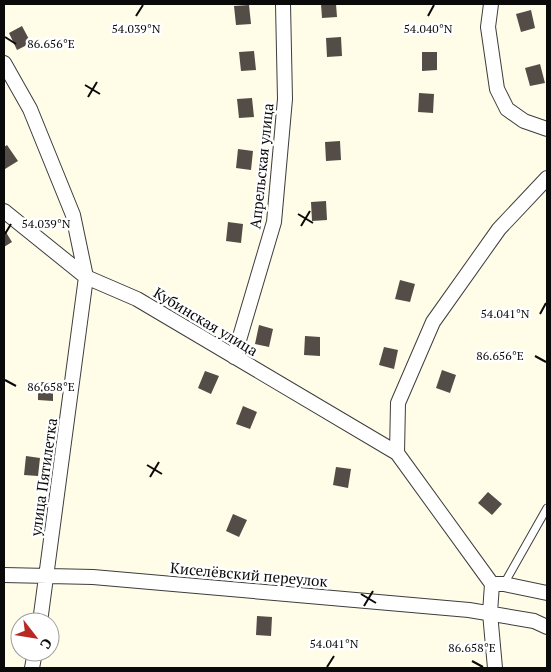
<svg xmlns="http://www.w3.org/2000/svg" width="551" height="672" viewBox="0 0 551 672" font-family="'PT Serif',serif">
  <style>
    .building { fill: #534c47 }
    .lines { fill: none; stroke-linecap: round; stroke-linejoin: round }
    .service-casing { stroke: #3d3d3d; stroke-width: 9 }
    .minor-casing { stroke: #3d3d3d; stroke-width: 16 }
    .service { stroke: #fff; stroke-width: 7 }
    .minor { stroke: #fff; stroke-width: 14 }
    .ticks { fill: none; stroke: #0a0a0a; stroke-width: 2 }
    .labels { text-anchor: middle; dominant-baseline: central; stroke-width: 5; stroke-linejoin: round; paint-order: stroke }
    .street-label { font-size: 15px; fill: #0a0a0a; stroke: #fff }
    .ticks-label { font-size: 12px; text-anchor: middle; fill: #0a0a0a; stroke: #fff; stroke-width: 5; stroke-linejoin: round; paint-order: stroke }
  </style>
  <rect width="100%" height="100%" fill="#fffce7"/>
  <path class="building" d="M321,4H336L337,17L322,18Z
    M249,5L251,24L236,25L234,6Z
    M531,10L535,28L521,32L516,14Z
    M22,26L31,43L17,50L9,33Z
    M341,37L342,56L327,57L326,38Z
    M254,51L256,70L241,71L239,52Z
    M422,52H437V70L422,71Z
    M540,64L545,83L530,86L525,68Z
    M419,93L434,94L433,113L418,112Z
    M252,98L254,117L239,118L237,99Z
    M340,141L341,160L326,161L325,142Z
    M7,145L18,161L5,169L4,167V147Z
    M238,149L253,151L251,170L236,168Z
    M326,201L327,220L312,221L311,202Z
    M228,222L243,224L241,243L226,241Z
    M4,229L12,242L4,247Z
    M400,280L415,284L410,302L395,299Z
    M259,325L273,329L269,347L255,344Z
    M305,336L320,337V356L304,355Z
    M384,347L398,350L394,369L379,365Z
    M442,370L456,375L450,393L436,388Z
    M205,371L219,376L211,394L198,388Z
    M38,382H53V401L38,400Z
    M243,406L257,412L250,429L236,424Z
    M26,456L40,458L38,476L24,475Z
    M336,467L351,469L348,488L333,485Z
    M488,492L502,504L492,515L478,503Z
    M233,514L247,520L239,537L226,531Z
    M257,616L272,617L271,636L256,635Z"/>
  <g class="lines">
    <defs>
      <path id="service" d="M504,584L547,508"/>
      <path id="minor" d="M491,4L488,27L497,89L507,109L524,121L547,129
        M4,63L30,109L73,215L86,277L40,622
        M4,211L86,277L137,299L397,453
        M234,357L274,222L285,99L283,4
        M4,575L93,577L469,610L534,621L547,627
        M492,584L397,453L398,403L433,322L499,229L547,178
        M32,668L35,652
        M495,668L490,613L492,584H504L547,593"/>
    </defs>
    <use href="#service" class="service-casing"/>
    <use href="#minor" class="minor-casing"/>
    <use href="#service" class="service"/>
    <use href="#minor" class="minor"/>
  </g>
  <path class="ticks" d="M136,16L143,5M428,16L434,5M5,37L16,44M85,85L100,94M88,97L97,82M298,214L313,223M301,226L310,211M5,234L11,224M540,314L546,303M535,356L546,362M5,380L16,386M147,465L162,474M150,477L159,462M361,594L376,603M364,606L373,591M472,661L483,667M327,667L334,656"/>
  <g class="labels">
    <g class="street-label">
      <text transform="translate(261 166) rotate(-84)">Апрельская улица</text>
      <text transform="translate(206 321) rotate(31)">Кубинская улица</text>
      <text transform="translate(43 477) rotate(-82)">улица Пятилетка</text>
      <text transform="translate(249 574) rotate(5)">Киселёвский переулок</text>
    </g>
  </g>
  <g class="ticks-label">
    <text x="428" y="33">54.040°N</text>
    <text x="136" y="33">54.039°N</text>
    <text x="51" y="48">86.656°E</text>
    <text x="46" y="228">54.039°N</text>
    <text x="505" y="318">54.041°N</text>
    <text x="500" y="360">86.656°E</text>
    <text x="51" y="391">86.658°E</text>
    <text x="334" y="648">54.041°N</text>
    <text x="472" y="652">86.658°E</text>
  </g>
  <rect width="551" height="672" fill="none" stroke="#0a0a0a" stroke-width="10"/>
  <g transform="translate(35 637) rotate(121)"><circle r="24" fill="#ffffff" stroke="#9d9d9d"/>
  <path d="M0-4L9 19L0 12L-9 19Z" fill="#b92923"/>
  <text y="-8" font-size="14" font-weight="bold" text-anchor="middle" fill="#0a0a0a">С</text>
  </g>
</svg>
